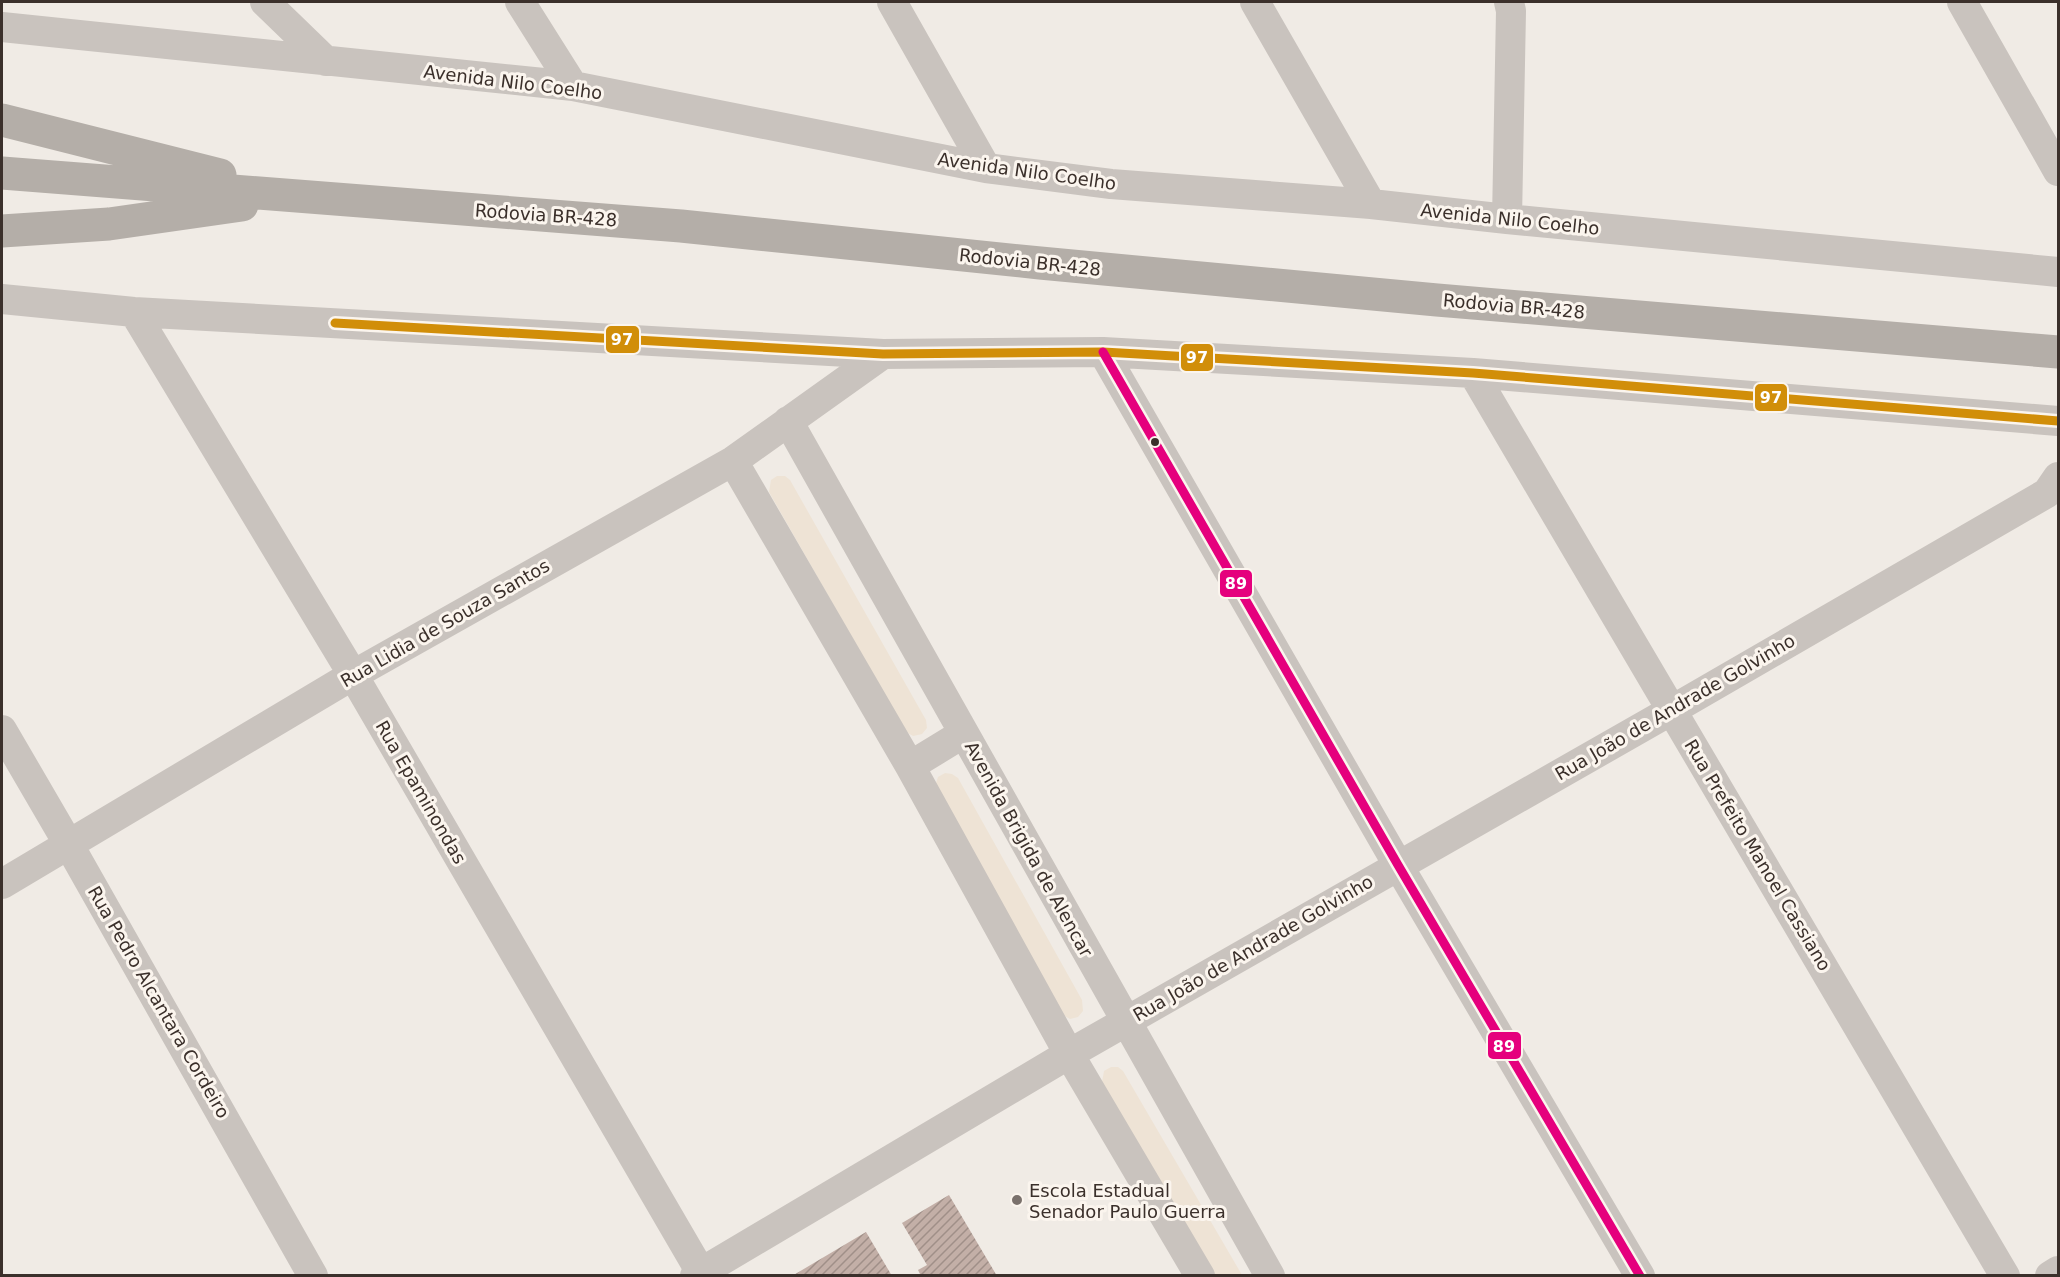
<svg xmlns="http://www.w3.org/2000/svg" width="2060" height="1277" viewBox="0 0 2060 1277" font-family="'DejaVu Sans',sans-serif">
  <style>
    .plaza { fill: #eee3d5 }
    .building { fill: url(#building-hatch) }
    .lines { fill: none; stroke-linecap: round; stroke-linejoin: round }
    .minor { stroke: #c9c3be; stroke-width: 30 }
    .trunk { stroke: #b4aea8; stroke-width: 33 }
    .bus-1-casing { stroke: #fbf5ee; stroke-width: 14 }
    .bus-2-casing { stroke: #fbf5ee; stroke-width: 14 }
    .bus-1 { stroke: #d18e09; stroke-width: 9 }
    .bus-2 { stroke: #e5007d; stroke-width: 9 }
    .bus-dot { fill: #3b302b; stroke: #fbf5ee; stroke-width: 2 }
    .poi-dot { fill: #7a716c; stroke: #fbf5ee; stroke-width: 2 }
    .labels { text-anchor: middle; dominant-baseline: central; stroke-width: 6; stroke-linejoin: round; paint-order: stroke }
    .street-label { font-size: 18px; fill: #3b302b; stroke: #fbf5ee }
    .poi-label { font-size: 18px; fill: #3b302b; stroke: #fbf5ee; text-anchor: start }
    .line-badge { stroke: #fbf5ee; stroke-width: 2 }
    .badge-label { font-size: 16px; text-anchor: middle; font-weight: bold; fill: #fff }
  </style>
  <defs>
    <pattern id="building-hatch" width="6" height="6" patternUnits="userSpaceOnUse" patternTransform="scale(1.5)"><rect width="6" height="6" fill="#c3afa7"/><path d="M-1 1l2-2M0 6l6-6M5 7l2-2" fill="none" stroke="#a08f88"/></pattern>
  </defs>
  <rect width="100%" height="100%" fill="#f0ebe5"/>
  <path class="plaza" d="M777,476H785L790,480L926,720L927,728L922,734L913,736L906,732L769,492L771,480Z
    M945,773L952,774L958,778L1082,1000L1083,1011L1078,1017L1070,1019L1063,1015L935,786L938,777Z
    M1111,1067H1118L1123,1071L1242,1275H1215L1102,1082L1104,1071Z"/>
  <path class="building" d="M949,1195L997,1276H921L918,1270L927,1265L902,1223Z
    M866,1232L892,1276H792Z"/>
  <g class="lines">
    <path class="minor" d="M265,2L326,61
      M520,2L573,86
      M892,2L986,168
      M1255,2L1371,204
      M1962,2L2058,171
      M2,27L573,86L986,168L1111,184L1371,204L1507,219L2058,272
      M1507,219L1511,11L1509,2
      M2,299L134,312L883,354L1103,352L1473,373L2058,421
      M134,312L353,675L703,1276
      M1103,352L1398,865L1640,1276
      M1473,373L2005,1276
      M788,421L1270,1276
      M733,461L910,766L1069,1054L1200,1276
      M2,730L69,845L313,1276
      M910,766L964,733
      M2,884L353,675L733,461L883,354
      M695,1276L1069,1054L1672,710L2047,493L2058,477
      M2050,1276L2058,1271"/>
    <path class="trunk" d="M2,120L220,175
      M2,173L681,226L1040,263L1437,300L2058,352
      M2,231L109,224L242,205"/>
    <defs>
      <path id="bus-1" d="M335,323L883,354L1103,352L1473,373L2058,421"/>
      <path id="bus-2" d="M1103,352L1398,865L1640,1276"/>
    </defs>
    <use href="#bus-1" class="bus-1-casing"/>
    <use href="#bus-2" class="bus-2-casing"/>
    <use href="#bus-1" class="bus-1"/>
    <use href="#bus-2" class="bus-2"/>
  </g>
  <circle class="bus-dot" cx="1155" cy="442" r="5"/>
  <circle class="poi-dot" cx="1017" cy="1200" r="6"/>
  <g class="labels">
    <g class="street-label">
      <text transform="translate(513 82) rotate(7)">Avenida Nilo Coelho</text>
      <text transform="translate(1027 171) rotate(8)">Avenida Nilo Coelho</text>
      <text transform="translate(546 215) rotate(4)">Rodovia BR-428</text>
      <text transform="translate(1510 219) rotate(6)">Avenida Nilo Coelho</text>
      <text transform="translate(1030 262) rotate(6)">Rodovia BR-428</text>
      <text transform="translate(1514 306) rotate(5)">Rodovia BR-428</text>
      <text transform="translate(445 623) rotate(-30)">Rua Lidia de Souza Santos</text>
      <text transform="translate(1675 707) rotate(-30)">Rua João de Andrade Golvinho</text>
      <text transform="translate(421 792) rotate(60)">Rua Epaminondas</text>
      <text transform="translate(1029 849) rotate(61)">Avenida Brigida de Alencar</text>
      <text transform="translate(1758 855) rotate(59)">Rua Prefeito Manoel Cassiano</text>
      <text transform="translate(1253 948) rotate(-30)">Rua João de Andrade Golvinho</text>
      <text transform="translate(159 1002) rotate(60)">Rua Pedro Alcantara Cordeiro</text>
    </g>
    <g class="poi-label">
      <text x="1029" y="1190">Escola Estadual<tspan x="1029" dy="21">Senador Paulo Guerra</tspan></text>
    </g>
  </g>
  <g class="line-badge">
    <rect x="605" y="325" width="35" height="29" rx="6" fill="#d18e09"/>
    <rect x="1180" y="343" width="34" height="29" rx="6" fill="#d18e09"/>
    <rect x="1754" y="383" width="34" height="29" rx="6" fill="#d18e09"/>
    <rect x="1219" y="569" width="34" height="29" rx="6" fill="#e5007d"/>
    <rect x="1487" y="1031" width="35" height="29" rx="6" fill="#e5007d"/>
  </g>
  <g class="badge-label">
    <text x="622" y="345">97</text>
    <text x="1197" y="363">97</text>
    <text x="1771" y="403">97</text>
    <text x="1236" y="589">89</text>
    <text x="1504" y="1052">89</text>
  </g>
  <rect width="2060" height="1277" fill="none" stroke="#3b302b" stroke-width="6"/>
</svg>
